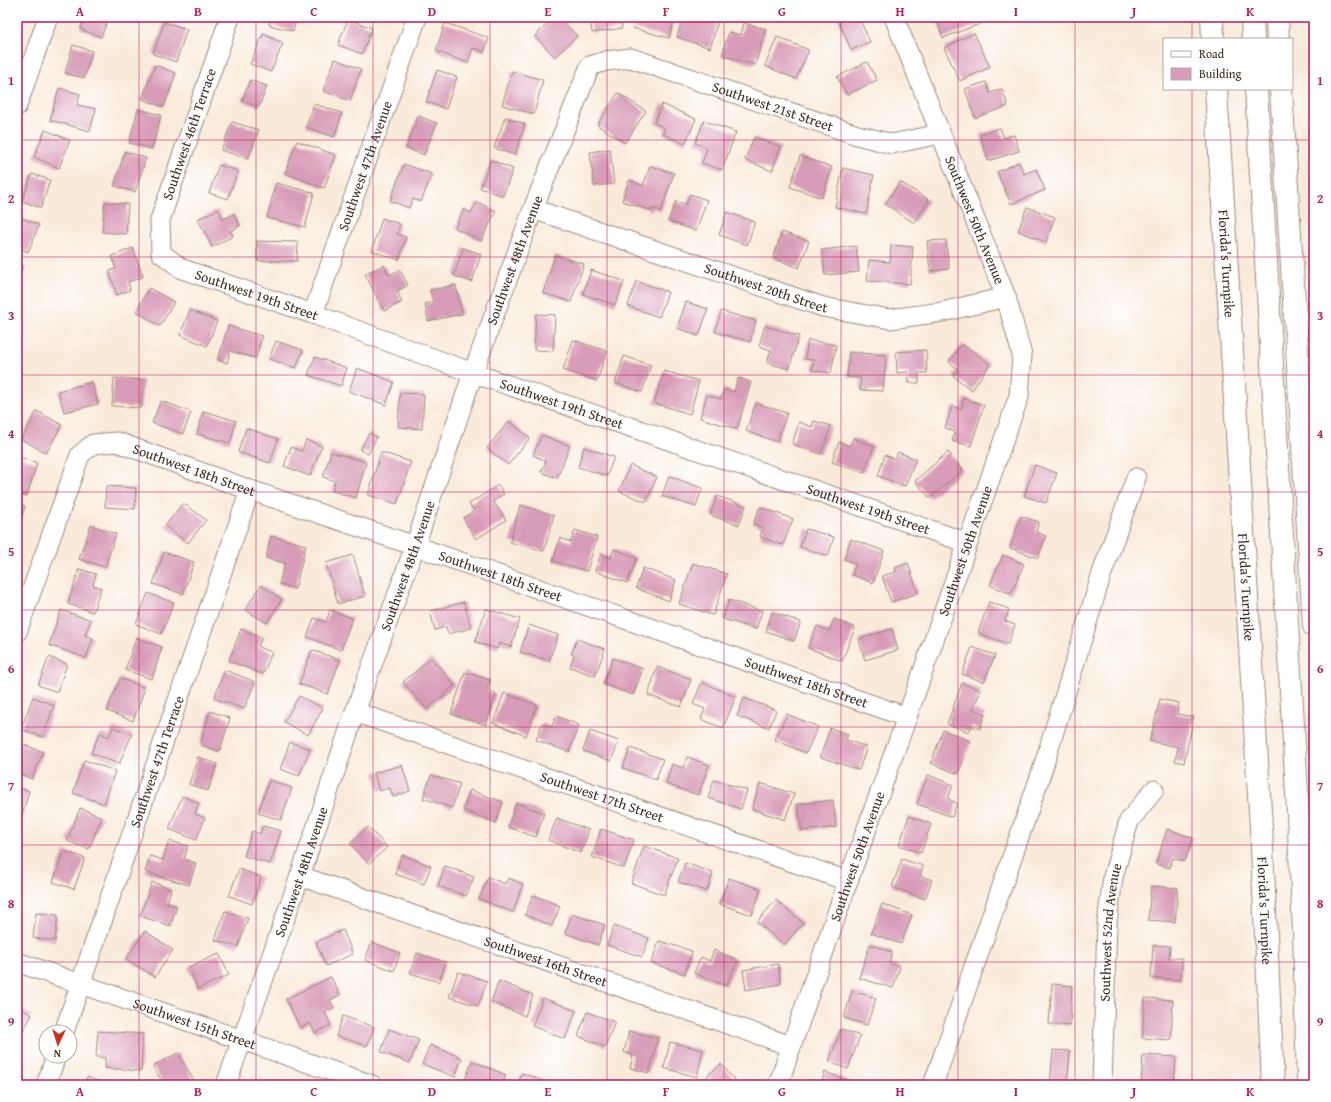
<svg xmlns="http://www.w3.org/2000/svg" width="1331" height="1102" viewBox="0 0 1331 1102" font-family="'Gentium Book Plus',serif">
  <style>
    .building { fill: #d89cb8 }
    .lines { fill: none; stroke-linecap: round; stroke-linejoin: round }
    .minor-casing { stroke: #9a8a7c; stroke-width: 21 }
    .highway-casing { stroke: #9a8a7c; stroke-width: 24 }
    .minor { stroke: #fff; stroke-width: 19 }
    .highway { stroke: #fff; stroke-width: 22 }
    .grid { fill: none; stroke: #c2185b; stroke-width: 1; stroke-opacity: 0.55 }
    .labels { text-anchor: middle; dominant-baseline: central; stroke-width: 3; stroke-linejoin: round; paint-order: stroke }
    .street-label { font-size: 14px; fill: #3b2a1e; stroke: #fff }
    .neatline { fill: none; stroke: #c2185b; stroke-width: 1.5 }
    .grid-label { font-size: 13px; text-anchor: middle; font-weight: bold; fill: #c2185b }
  </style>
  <rect width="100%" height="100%" fill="#fff"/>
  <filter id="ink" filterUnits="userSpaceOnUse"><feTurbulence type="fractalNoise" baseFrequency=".025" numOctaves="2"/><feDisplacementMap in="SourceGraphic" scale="8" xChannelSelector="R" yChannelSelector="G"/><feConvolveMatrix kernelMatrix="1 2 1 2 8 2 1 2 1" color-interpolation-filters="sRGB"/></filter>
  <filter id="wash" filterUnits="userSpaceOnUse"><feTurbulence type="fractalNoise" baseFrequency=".012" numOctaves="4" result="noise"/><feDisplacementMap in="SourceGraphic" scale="16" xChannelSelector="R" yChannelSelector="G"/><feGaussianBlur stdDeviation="0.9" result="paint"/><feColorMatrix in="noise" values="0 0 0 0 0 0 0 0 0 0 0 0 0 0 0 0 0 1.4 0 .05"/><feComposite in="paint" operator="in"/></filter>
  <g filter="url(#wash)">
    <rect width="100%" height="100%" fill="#f9ead9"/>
    <g id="blocks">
      <path class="building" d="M85,17H109L101,37L80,29Z
        M271,17H297L293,31L269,25Z
        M555,17H559L577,36L555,57L535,36Z
        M590,17H620L622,28L592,33Z
        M636,17H675L669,38L633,28Z
        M683,17L719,18L710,48L677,37Z
        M839,17H859L870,42L851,50L837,18Z
        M936,17H979L982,23L943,38Z
        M348,19L372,28L362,54L338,45Z
        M164,22L187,29L176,62L153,54Z
        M445,23L489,38L484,52L473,48L468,63L436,51Z
        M744,23L766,29L755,65L722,55L729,32L741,35Z
        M974,33L990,67L960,81L944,48Z
        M263,34L283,43L271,72L250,64Z
        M777,37L809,50L796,79L765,66Z
        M73,45L92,51L84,78L65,73Z
        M335,59L361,69L350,101L323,91Z
        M867,62L877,80L847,95L837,77Z
        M155,65L176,73L164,107L142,99Z
        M437,70L457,77L446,109L426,102Z
        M512,71L543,80L534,114L502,105Z
        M250,80L267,86L259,107L242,101Z
        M986,82L990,93L1002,89L1008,106L975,118L965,89Z
        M59,88L80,94L77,105L96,109L90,131L50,120Z
        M618,93L646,111L625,143L597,125Z
        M314,104L342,113L334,137L306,127Z
        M662,104L696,119L685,144L663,134L665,128L654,123Z
        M138,109L161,115L152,149L129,143Z
        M418,116L437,123L424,155L406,148Z
        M505,117L525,124L515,155L494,148Z
        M704,121L736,132L722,170L702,163L707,148L695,143Z
        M232,122L259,130L248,159L221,150Z
        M1000,128L1004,138L1014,135L1019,151L988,161L980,134Z
        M45,130L70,140L59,168L34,157Z
        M754,137L781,147L772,171L745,160Z
        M297,141L336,155L324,188L285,173Z
        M610,149L614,184L594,186L590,152Z
        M125,151L146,158L135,192L114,186Z
        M800,156L832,167L822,198L790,187Z
        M491,160L513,169L503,196L480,188Z
        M1019,162L1024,174L1036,169L1045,190L1011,204L997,172Z
        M404,164L432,174L421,202L413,199L409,208L390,201Z
        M219,165L238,171L228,199L209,193Z
        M650,166L674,173L661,211L653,208V211L622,201L629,180L643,186Z
        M843,168L874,175L866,214L835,207Z
        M32,174L50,180L41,208L22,201Z
        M900,182L929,200L914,223L885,204Z
        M276,183L314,193L305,227L267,218Z
        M690,194L707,200L696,231L668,221L676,201L686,205Z
        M105,202L128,204L126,234L102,232Z
        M477,202L496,211L481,241L455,228L464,209L471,213Z
        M1027,207L1055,217L1046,242L1018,231Z
        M218,209L223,219L234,214L240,226L230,231L233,236L212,247L198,219Z
        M727,212L755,222L747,245L719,235Z
        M17,216L39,225L28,252L17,247Z
        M382,218L400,224L397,234L406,237L399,260L372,251Z
        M782,232L809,241L799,268L773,258Z
        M946,240L949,269L930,271L927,241Z
        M257,241L298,242L297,261H257Z
        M891,245L913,247L910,284L867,281L869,260L890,262Z
        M856,246L859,272L825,275L822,250Z
        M133,248L143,277L128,282L130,290L117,295L109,271L116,269L112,256Z
        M463,248L481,254L472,282L454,276Z
        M555,255L584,264L571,302L543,293Z
        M17,263L23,265L17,285Z
        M384,265L389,275L400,270L408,285L397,291L402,302L384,311L365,274Z
        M591,270L624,281L615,305L583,294Z
        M636,281L668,292L659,317L628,306Z
        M456,285L462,314L428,321L425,304L433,302L430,290Z
        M149,288L174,302L160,326L136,311Z
        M686,302L708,309L699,336L677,328Z
        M190,310L217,321L207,346L180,335Z
        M721,311L756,321L750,342L715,332Z
        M536,314L555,315L553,351L534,350Z
        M228,326L262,336L256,358L230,351L227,363L218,360Z
        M765,326L799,336L789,369L767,363L771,350L759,346Z
        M573,340L607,351L597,381L563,370Z
        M808,340L836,345L831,373L812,370L814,360L805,359Z
        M276,341L303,350L296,368L269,359Z
        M962,344L990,364L972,390L953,376L958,369L949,362Z
        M926,350L927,373H919V383H909L908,372L897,373L896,352Z
        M849,352L886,355L883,391L860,390L861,378L847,377Z
        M624,356L651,365L642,392L615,383Z
        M315,357L347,368L341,386L308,375Z
        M357,368L394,382L386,405L349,391Z
        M664,371L699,381L690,414L654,403Z
        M114,378L143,380L141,408L112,406Z
        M738,378L751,382L737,429L700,418L707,395L721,399L724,389L734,392Z
        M92,382L98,404L64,412L58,391Z
        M400,393L424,394L422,429L398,427Z
        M964,398L984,405L971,446L952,441L955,432L945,428L952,406L961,409Z
        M161,401L191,412L183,434L152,423Z
        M756,403L787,413L777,442L746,431Z
        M37,411L62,425L46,453L21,439Z
        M204,411L236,421L230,443L197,434Z
        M509,421L530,438L508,465L487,448Z
        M814,421L831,426L821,454L792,444L799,422L812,427Z
        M246,428L278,439L270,463L238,452Z
        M369,433L377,437L368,454L360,450Z
        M542,435L570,446L557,478L541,472L546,461L533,455Z
        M853,438L874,446L864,473L832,462L839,442L850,446Z
        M306,440L322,446L310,476L284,466L291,447L302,451Z
        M584,447L614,457L607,476L578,467Z
        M331,452L366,462L356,498L332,491L335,481L323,477Z
        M381,452L411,462L397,504L368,495Z
        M898,452L916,459L905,486L878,476L885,455L895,459Z
        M948,452L963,470L930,498L915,481Z
        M17,456L37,463L27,496L17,493Z
        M630,465L657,477L646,502L619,491Z
        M1035,465L1057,473L1046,503L1024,496Z
        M669,476L702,488L696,507L662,496Z
        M498,485L504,494L493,501L506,520L476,539L463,518L474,511L469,504Z
        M106,486L136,488L135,509L105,507Z
        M717,496L746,506L739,525L710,515Z
        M17,503L25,506L17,532Z
        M183,503L206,520L188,543L165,526Z
        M520,505L554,515L544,551L510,542Z
        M760,507L793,519L783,545L760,537L763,528L753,524Z
        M1021,516L1039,522L1036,532L1046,536L1038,558L1010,548Z
        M91,525L116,534L105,567L79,559Z
        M806,529L834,537L828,556L800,547Z
        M575,530L597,537L587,571L553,561L560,538L571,542Z
        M271,536L306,545L295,589L279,584L285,563L266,558Z
        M851,539L884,551L873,583L852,575L856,564L844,559Z
        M614,549L637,558L627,583L595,571L601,554L611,558Z
        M164,552L194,562L183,594L153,584Z
        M353,555L365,596L338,604L326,563Z
        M1003,555L1024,564L1011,594L990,585Z
        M693,563L727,574L713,615L679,604Z
        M908,563L918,593L891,602L882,576L896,572L895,568Z
        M643,568L676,580L669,601L636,588Z
        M79,569L96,574L93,585L101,588L93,612L68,604Z
        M261,585L282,599L267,623L245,610Z
        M148,593L174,603L161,634L136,624Z
        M729,600L762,611L756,629L723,619Z
        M464,602L471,628L448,634L446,627L435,630L430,611Z
        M989,602L1009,609L1005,621L1015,625L1008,644L978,633Z
        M486,609L520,619L511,647L499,643L497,649L475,642Z
        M61,610L91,620L85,635L93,638L86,658L49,645Z
        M330,610L352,618L341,650L307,637L314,618L326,622Z
        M772,612L801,622L794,641L766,631Z
        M834,619L855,628L842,661L808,648L817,626L829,631Z
        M529,625L558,635L549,661L520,652Z
        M241,629L262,637L258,647L272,652L263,674L229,661Z
        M892,629L898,650L865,660L859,639Z
        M136,638L162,647L152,679L125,670Z
        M577,639L605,649L595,676L570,667L574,655L571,654Z
        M972,647L995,655L984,682L962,674Z
        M312,650L340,660L328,694L299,684Z
        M49,657L67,664L57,692L38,685Z
        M431,658L455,685L427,709L403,682Z
        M613,658L643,669L633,695L603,684Z
        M657,667L691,679L681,707L648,695Z
        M225,670L255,682L244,709L214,698Z
        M465,672L490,680L487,691L496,694L486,725L451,714Z
        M120,678L145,688L133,721L107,711Z
        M702,682L736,697L723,728L701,719L705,709L693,704Z
        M962,683L981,690L973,709L985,714L980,729L972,726L969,732L947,724Z
        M504,693L537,705L526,736L493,723Z
        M299,696L323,708L308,735L284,722Z
        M33,697L54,705L43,737L21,729Z
        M744,698L776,710L769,728L737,716Z
        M1160,699L1179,703L1177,714L1194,717L1184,763L1175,761L1178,747L1150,741Z
        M210,711L230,718L220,751L200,745Z
        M787,714L818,727L806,753L775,740Z
        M556,716L579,725L569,752L536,740L542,723L552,727Z
        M113,727L132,734L119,764L91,753L100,733L109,737Z
        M830,728L848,734L846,740L867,747L859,770L820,757Z
        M943,730L971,741L958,774L931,763Z
        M590,731L619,741L611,761L583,751Z
        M290,742L310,749L299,776L280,769Z
        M20,743L43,752L32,779L17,773V750Z
        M630,748L663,759L656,780L623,768Z
        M198,757L217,764L208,791L189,784Z
        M687,757L709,765L698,795L666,784L672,764L683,768Z
        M84,760L115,771L104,804L73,793Z
        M402,765L410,791L393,797L390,788L379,791L374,773Z
        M431,775L460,784L452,808L423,798Z
        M928,775L953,785L948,799L957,803L952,817L917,804Z
        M269,780L292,788L281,820L258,813Z
        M714,780L747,790L741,809L708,798Z
        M760,783L794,794L785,820L752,809Z
        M17,787L29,791L19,825H17Z
        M470,790L503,802L496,823L463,810Z
        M182,796L199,803L195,814L205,818L196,840L169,829Z
        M833,800L836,827L802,831L798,804Z
        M516,803L544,813L536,837L508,827Z
        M80,808L102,817L89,849L67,841Z
        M909,816L931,824L921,853L899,845Z
        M557,818L589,830L581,853L548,840Z
        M263,826L281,831L270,864L244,856L252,831L260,834Z
        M368,827L387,847L369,864L350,844Z
        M601,829L634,840L624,868L592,857Z
        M1167,829L1193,838L1185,861L1173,858L1170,868L1156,864Z
        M169,841L188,846L184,859L196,863L189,885L145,872L150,856L163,860Z
        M644,846L678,858L664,895L631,883Z
        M64,851L85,858L74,889L53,882Z
        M402,855L431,866L424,884L395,874Z
        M902,859L923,866L920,876L932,880L925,899L892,887Z
        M685,863L713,873L707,891L678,882Z
        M445,866L474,877L466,896L438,886Z
        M239,869L261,877L252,904L229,896Z
        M488,877L505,884L508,878L523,884L513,912L479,899Z
        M729,878L761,889L752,915L719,904Z
        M152,882L171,889L167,903L177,906L170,926L140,916Z
        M1151,886L1178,888L1175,922L1148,920Z
        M533,895L560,906L552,926L525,915Z
        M776,900L803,923L784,945L757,922Z
        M882,904L912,915L901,944L871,933Z
        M225,911L248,918L238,947L215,940Z
        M36,913L58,915L55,941L33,938Z
        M572,914L605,925L598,945L565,933Z
        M614,926L649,938L642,957L607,945Z
        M343,930L353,954L326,966L316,942Z
        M145,931L173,950L155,977L126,959Z
        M659,941L692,951L685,974L651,963Z
        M372,942L400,953L394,971L365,960Z
        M870,944L892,952L889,963L900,967L893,988L859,978Z
        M1153,945L1170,946L1169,958H1182L1181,980L1151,978Z
        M714,950L738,960L726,986L694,973L701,957L710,961Z
        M417,953L446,962L439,982L410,973Z
        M219,954L229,975L198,989L188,967Z
        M778,964L781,984L746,990L743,970Z
        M458,972L487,981L478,1006L449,997Z
        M331,977L340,995L330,1000L334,1008L325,1012L331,1025L315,1033L310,1023L300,1028L286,999Z
        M499,981L533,995L525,1016L491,1002Z
        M1052,984L1072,986L1070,1026L1049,1024Z
        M852,991L876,998L867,1025L844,1018Z
        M543,998L576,1011L565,1039L532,1026Z
        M1145,998L1173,1000L1171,1040L1142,1038Z
        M17,1006L32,1015L19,1038L17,1037Z
        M587,1012L615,1022L605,1047L578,1036Z
        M343,1016L374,1027L367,1046L336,1036Z
        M389,1029L419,1040L410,1063L381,1052Z
        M841,1029L860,1036L848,1069L829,1062Z
        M98,1031L143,1034L141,1071L105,1068V1058L96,1057Z
        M629,1031L658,1038L649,1073L630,1068L633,1055L624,1052Z
        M670,1042L703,1050L697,1077L664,1068Z
        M430,1045L462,1058L455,1077L422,1064Z
        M1053,1050L1070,1051L1067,1085H1050Z
        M17,1053L23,1055L17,1073Z
        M178,1053L194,1081L186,1085H164L153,1066Z
        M1143,1055L1176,1057L1174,1085H1141Z
        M472,1061L506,1075L502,1085H469L464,1083Z
        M721,1064L739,1085H715L707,1076Z
        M825,1072L852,1082L851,1085H820Z
        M522,1073L549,1083L548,1085H517Z
        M87,1077L109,1085H84Z"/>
    </g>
  </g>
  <g filter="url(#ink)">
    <use href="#blocks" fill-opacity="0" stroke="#9a8a7c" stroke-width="1"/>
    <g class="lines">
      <defs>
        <g id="minor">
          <path id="s1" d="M230,17L160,220L161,253L182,269L313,314L473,373L968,543"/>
          <path d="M17,106L48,17"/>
          <path id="s2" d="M533,209L823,307L890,319L942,312L1006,297"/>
          <path id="s3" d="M313,314L417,17"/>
          <path id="s4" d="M17,632L80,455L93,444L117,442L250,490L415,546L907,717"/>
          <path id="s5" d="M355,712L848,881"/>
          <path id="s6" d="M300,876L791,1046"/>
          <path id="s7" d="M17,962L372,1085"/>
          <path id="s8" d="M64,1032L250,490"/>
          <path d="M46,1085L56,1056"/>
          <path id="s9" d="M226,1085L300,876L355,712L415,546L473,373L533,209L590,66L606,61L631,58L857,135L892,144L940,134"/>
          <path id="s10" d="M778,1085L848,881L907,717L1019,396L1022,355L1006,297L894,17"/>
          <path d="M933,1085L1042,771L1102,573L1136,478"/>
          <path id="s11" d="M1102,1085L1107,923L1113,877L1129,821L1154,790"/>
        </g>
        <g id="highway">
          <path d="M1212,17L1213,39"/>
          <path d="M1252,17L1253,39"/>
          <path d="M1277,17L1278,39"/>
          <path id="s12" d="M1216,89L1261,827L1273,1085"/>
          <path d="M1256,89L1297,793L1304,930L1308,1085"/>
          <path d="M1281,89L1314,626"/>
        </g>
      </defs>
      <use href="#minor" class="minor-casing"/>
      <use href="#highway" class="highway-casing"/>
      <use href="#minor" class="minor"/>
      <use href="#highway" class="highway"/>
    </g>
  </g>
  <path class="grid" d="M139,17V1085M256,17V1085M373,17V1085M490,17V1085M607,17V1085M724,17V1085M841,17V1085M958,17V1085M1075,17V1085M1192,17V39M1192,89V1085M17,140H1314M17,257H1314M17,375H1314M17,492H1314M17,610H1314M17,727H1314M17,845H1314M17,962H1314"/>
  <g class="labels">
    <g class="street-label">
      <text stroke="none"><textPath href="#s9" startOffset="1274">Southwest 21st Street</textPath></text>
      <text transform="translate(189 134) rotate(-71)">Southwest 46th Terrace</text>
      <text stroke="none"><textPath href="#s3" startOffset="157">Southwest 47th Avenue</textPath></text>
      <text transform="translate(975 220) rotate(68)">Southwest 50th Avenue</text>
      <text stroke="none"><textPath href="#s9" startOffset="874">Southwest 48th Avenue</textPath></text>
      <text stroke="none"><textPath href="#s12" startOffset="175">Florida's Turnpike</textPath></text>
      <text stroke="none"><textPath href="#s2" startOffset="246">Southwest 20th Street</textPath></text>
      <text stroke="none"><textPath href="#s1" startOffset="353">Southwest 19th Street</textPath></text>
      <text stroke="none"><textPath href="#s1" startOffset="677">Southwest 19th Street</textPath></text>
      <text stroke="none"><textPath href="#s4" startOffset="311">Southwest 18th Street</textPath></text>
      <text stroke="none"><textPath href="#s1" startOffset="1001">Southwest 19th Street</textPath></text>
      <text stroke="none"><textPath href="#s10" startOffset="566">Southwest 50th Avenue</textPath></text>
      <text stroke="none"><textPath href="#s9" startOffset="550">Southwest 48th Avenue</textPath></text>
      <text stroke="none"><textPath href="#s4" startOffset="635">Southwest 18th Street</textPath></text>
      <text stroke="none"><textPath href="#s12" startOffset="499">Florida's Turnpike</textPath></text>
      <text stroke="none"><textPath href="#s4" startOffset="959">Southwest 18th Street</textPath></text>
      <text stroke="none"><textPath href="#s8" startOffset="286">Southwest 47th Terrace</textPath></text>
      <text stroke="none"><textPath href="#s5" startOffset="261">Southwest 17th Street</textPath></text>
      <text stroke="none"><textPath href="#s10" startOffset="242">Southwest 50th Avenue</textPath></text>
      <text stroke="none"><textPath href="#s9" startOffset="226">Southwest 48th Avenue</textPath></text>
      <text stroke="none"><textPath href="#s12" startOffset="823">Florida's Turnpike</textPath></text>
      <text stroke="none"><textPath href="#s11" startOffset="153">Southwest 52nd Avenue</textPath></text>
      <text stroke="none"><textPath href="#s6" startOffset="260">Southwest 16th Street</textPath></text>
      <text stroke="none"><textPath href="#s7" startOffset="188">Southwest 15th Street</textPath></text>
    </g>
  </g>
  <rect width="1331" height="1102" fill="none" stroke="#fff" stroke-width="44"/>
  <rect x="1163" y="38" width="130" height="52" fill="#ffffff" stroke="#b1aaa5"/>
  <rect x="1171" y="51" width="20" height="6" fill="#ffffff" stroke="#b1aaa5"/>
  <text x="1199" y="58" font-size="12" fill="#3b2a1e">Road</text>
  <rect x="1171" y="68" width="20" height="12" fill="#d89cb8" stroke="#b1aaa5"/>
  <text x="1199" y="78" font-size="12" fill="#3b2a1e">Building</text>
  <g transform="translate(58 1044) rotate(184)"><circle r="19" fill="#ffffff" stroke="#b1aaa5"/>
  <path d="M0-3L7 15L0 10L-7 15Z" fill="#c8321e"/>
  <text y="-6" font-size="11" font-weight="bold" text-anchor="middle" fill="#3b2a1e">N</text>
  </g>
  <rect x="22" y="22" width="1287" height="1058" class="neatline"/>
  <g class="grid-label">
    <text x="80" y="16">A</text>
    <text x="198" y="16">B</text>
    <text x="314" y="16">C</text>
    <text x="432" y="16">D</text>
    <text x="548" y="16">E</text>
    <text x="666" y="16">F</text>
    <text x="782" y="16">G</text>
    <text x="900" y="16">H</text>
    <text x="1016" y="16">I</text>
    <text x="1134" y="16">J</text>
    <text x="1250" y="16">K</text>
    <text x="11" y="85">1</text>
    <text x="1320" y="85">1</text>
    <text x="11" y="203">2</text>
    <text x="1320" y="203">2</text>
    <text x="11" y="320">3</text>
    <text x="1320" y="320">3</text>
    <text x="11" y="438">4</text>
    <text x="1320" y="438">4</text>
    <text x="11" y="556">5</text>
    <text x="1320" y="556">5</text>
    <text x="11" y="673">6</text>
    <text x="1320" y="673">6</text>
    <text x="11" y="791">7</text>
    <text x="1320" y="791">7</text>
    <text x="11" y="908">8</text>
    <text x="1320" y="908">8</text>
    <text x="11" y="1026">9</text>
    <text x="1320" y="1026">9</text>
    <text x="80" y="1096">A</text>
    <text x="198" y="1096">B</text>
    <text x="314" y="1096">C</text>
    <text x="432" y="1096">D</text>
    <text x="548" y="1096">E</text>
    <text x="666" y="1096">F</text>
    <text x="782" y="1096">G</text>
    <text x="900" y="1096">H</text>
    <text x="1016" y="1096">I</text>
    <text x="1134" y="1096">J</text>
    <text x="1250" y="1096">K</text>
  </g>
</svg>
